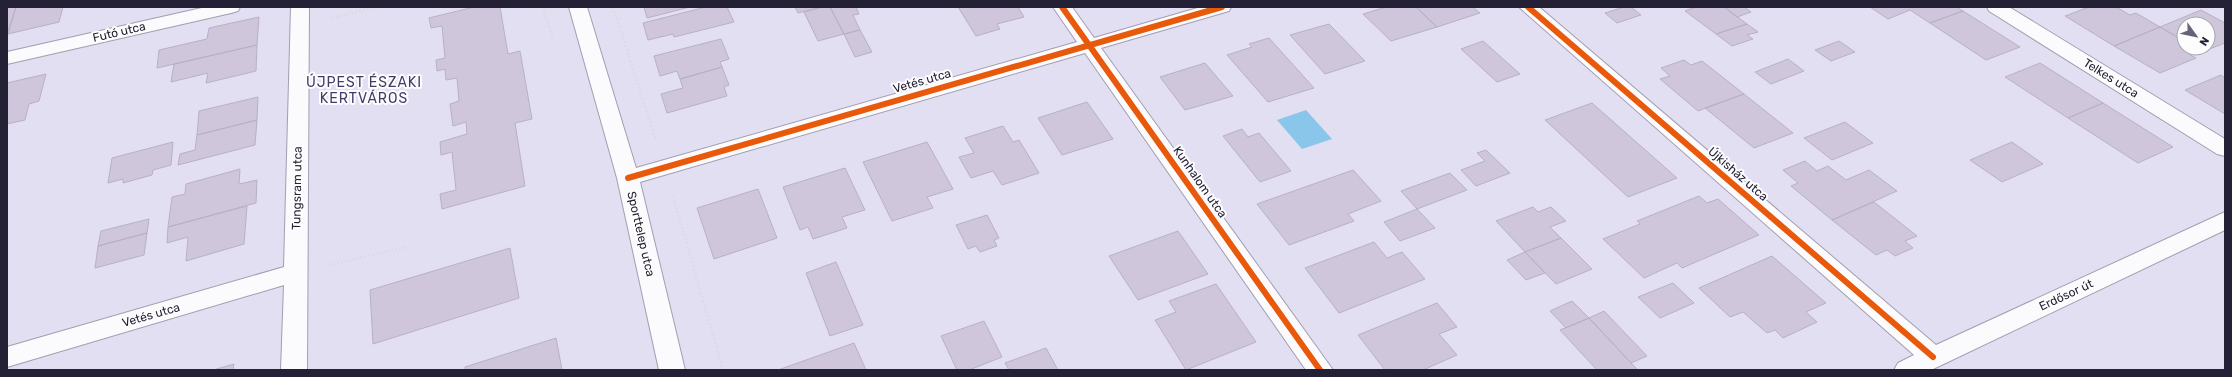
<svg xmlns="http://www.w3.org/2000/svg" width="2232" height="377" viewBox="0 0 2232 377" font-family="Rubik,sans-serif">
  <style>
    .water { fill: #8ac6ea }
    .building { fill: #cfc6dc; stroke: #b8b1c4 }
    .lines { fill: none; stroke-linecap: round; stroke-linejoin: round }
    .minor-casing { stroke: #a19eb0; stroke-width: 2 }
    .path { stroke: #dcdbe2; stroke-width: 2.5; stroke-dasharray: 2 2; stroke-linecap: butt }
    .minor { fill: #fbfafd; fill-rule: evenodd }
    .cycleway-casing { stroke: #fdfdfd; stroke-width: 8 }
    .cycleway { stroke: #e8590c; stroke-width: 6 }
    .labels { text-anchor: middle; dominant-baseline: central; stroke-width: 4; stroke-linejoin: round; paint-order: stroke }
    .street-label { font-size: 12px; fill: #242036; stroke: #fdfdfd }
    .quarter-label { font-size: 14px; letter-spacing: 1px; fill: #443b6c; stroke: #fdfdfd }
  </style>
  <rect width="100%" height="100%" fill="#e2dff3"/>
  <path class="water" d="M1306,110L1332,139L1302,149L1277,120Z"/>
  <path class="building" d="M7,7H16L7,34Z
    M16,7H63L59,22L8,34Z
    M474,7H500L508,54L520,51L532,119L515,123L525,186L442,209L440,194L456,190L452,152L441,155L440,142L467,134L466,122L453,126L450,104L459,101L457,78L446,80L445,69L437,71L436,60L445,58L442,26L431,28L429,18Z
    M644,7H690L647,18Z
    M706,7H727L734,22L674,37L673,34L648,40L643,23Z
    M795,7H822L798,13Z
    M822,7H830L844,34L818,41L804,12Z
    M830,7H856L859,14L853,15L860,30L844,34Z
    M958,7H1018L1024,17L997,24L1000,29L976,36Z
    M1386,7H1416L1437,27L1391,41L1363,14Z
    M1416,7H1473L1480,13L1437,27Z
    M1624,7H1631L1641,15L1617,23L1605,13Z
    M1696,7H1724L1747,24L1716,34L1685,11Z
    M1724,7H1744L1751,12L1737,17Z
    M1870,7H1956L1963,11L1930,23L1910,10L1888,19Z
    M2089,7H2116L2130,15L2136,13L2160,27L2114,46L2065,16Z
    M2201,10L2225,23V43L2207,50L2203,48H2208V24H2184V41L2160,27Z
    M1963,11L2020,47L1986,60L1930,23Z
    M259,17L257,45L157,68L159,50L207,39L209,28Z
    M1329,24L1365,61L1325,74L1290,35Z
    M1747,24L1758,32L1747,35L1753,39L1732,46L1716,34Z
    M2160,27L2184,41V48H2198L2187,53L2196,58L2160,73L2114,46Z
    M860,30L872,52L855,57L844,34Z
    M1269,38L1314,88L1268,102L1227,55L1252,47L1249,44Z
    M721,39L729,59L720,62L722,67L680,79L677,71L660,76L654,56Z
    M1483,41L1520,74L1497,82L1461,49Z
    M1839,41L1855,52L1831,61L1815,50Z
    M257,45L256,71L206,83L208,73L171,82L174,64Z
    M1788,59L1804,71L1771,84L1755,72Z
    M1684,60L1691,65L1702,61L1744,94L1698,111L1660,79L1670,76L1661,68Z
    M1205,63L1233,96L1185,110L1160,77Z
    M2040,63L2103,103L2068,118L2005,77Z
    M722,67L729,85L724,87L727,96L667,113L661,94L683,88L680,79Z
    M46,74L39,101L29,104L25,120L7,124V83Z
    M2221,75L2225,78V114L2185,90Z
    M1744,94L1793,133L1754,148L1705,108Z
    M258,97L257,120L197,135L199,111Z
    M1087,102L1113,139L1062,155L1038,118Z
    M1592,103L1677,178L1628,197L1545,120Z
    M2103,103L2173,147L2138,163L2068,118Z
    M257,120L255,145L178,165L180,154L195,150L197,135Z
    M1845,122L1873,143L1832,160L1804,138Z
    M1003,126L1013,142L1019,140L1039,173L1002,185L993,171L971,178L959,157L974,153L965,138Z
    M1242,129L1248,137L1259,133L1291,171L1260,182L1223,136Z
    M173,142L171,165L153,170L152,175L123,183V179L108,183L112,158Z
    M927,142L953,189L927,197L933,208L892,221L863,162Z
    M2012,142L2043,164L2002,182L1970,160Z
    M1486,150L1510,173L1476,186L1461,170L1485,161L1477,153Z
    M1805,161L1817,171L1828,166L1846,180L1869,170L1897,191L1832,220L1791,186L1798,183L1783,170Z
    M845,168L865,210L842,217L847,228L813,239L808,227L800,230L783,187Z
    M240,169L239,184L257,180L256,203L168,227L172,197L185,194L186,184Z
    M1353,170L1381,201L1348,214L1354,221L1289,245L1257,204Z
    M1450,173L1467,190L1417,209L1401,191Z
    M758,189L777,238L714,259L697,208Z
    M1699,196L1707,203L1718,199L1759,235L1682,268L1677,263L1644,278L1603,239L1640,224L1637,221Z
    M1874,202L1917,236L1905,241L1913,248L1895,256L1887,250L1876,255L1832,220Z
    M247,206L244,244L186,261L188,237L167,243L168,227Z
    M1533,207L1538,212L1551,207L1566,221L1550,227L1561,238L1525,252L1496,221Z
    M1417,209L1435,228L1400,241L1384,222Z
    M987,215L999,238L994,240L997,246L980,252L976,246L968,249L956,225Z
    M149,219L147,233L98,246L101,231Z
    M1178,231L1208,274L1138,300L1109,256Z
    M147,233L144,255L95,268L98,246Z
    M1561,238L1592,269L1556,284L1525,252Z
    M1374,242L1387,258L1402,252L1425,279L1339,313L1305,268Z
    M510,248L519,298L373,344L370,290Z
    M1525,252L1545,273L1526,280L1507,260Z
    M1772,256L1826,303L1806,312L1817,322L1783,338L1775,330L1767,333L1743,312L1730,317L1699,288Z
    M836,262L863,325L830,336L806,273Z
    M1673,283L1694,303L1660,318L1638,297Z
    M1216,284L1256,342L1186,370L1155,320L1176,312L1169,301Z
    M1572,301L1589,318L1566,328L1550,311Z
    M1437,303L1457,327L1439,334L1457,355L1423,370H1385L1358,335Z
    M1604,311L1647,356L1631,363L1589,318Z
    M1589,318L1631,363L1638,370H1597L1560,330Z
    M984,321L1002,357L969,370H957L941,336Z
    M556,338L562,370H465V367Z
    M854,343L866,370H778Z
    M1046,348L1058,370H1009L1005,363Z
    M234,364L233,370H213Z"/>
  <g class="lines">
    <defs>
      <path id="minor" d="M206,7H240L238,11L231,13L7,64V52Z
        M291,7H309L307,370H281L284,285L7,367V347L284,267Z
        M569,7H587L636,168L1077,42L1053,7H1072L1094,38L1201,7H1231L1229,11L1101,48L1333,370H1306L1085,53L640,182L685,370H659L617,178Z
        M1519,7H1539L1936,345L2225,212V230L1931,370H1894L1898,363L1914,355Z
        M1987,7H2009L2225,139V156L2217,154L1989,11Z"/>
    </defs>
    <use href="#minor" class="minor-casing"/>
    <path class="path" d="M543,7L553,39
      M613,7L656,140
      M332,18L374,7
      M673,196L723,370
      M329,265L406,247"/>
    <use href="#minor" class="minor"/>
    <defs>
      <path id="cycleway" d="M1062,7L1320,370
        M1528,7L1933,357
        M628,178L1222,7"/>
    </defs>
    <use href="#cycleway" class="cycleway-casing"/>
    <use href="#cycleway" class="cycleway"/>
  </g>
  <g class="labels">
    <g class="street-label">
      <text transform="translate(119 32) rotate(-13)">Futó utca</text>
      <text transform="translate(2111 78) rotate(32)">Telkes utca</text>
      <text transform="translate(922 81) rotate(-16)">Vetés utca</text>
      <text transform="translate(1738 174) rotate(41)">Újkisház utca</text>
      <text transform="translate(1200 182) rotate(55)">Kunhalom utca</text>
      <text transform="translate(297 188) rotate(-89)">Tungsram utca</text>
      <text transform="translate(641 234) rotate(77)">Sporttelep utca</text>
      <text transform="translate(2066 295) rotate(-25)">Erdősor út</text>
      <text transform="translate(151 315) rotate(-16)">Vetés utca</text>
    </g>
    <g class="quarter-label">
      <text x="364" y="82">ÚJPEST ÉSZAKI<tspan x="364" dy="16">KERTVÁROS</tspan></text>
    </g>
  </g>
  <rect width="2232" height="377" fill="none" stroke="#242036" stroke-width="16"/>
  <g transform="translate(2196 36) rotate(123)"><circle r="19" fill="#fdfdfd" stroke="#a6a5ad"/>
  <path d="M0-3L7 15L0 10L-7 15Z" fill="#666378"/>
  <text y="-6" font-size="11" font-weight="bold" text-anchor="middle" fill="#242036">N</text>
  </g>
</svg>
